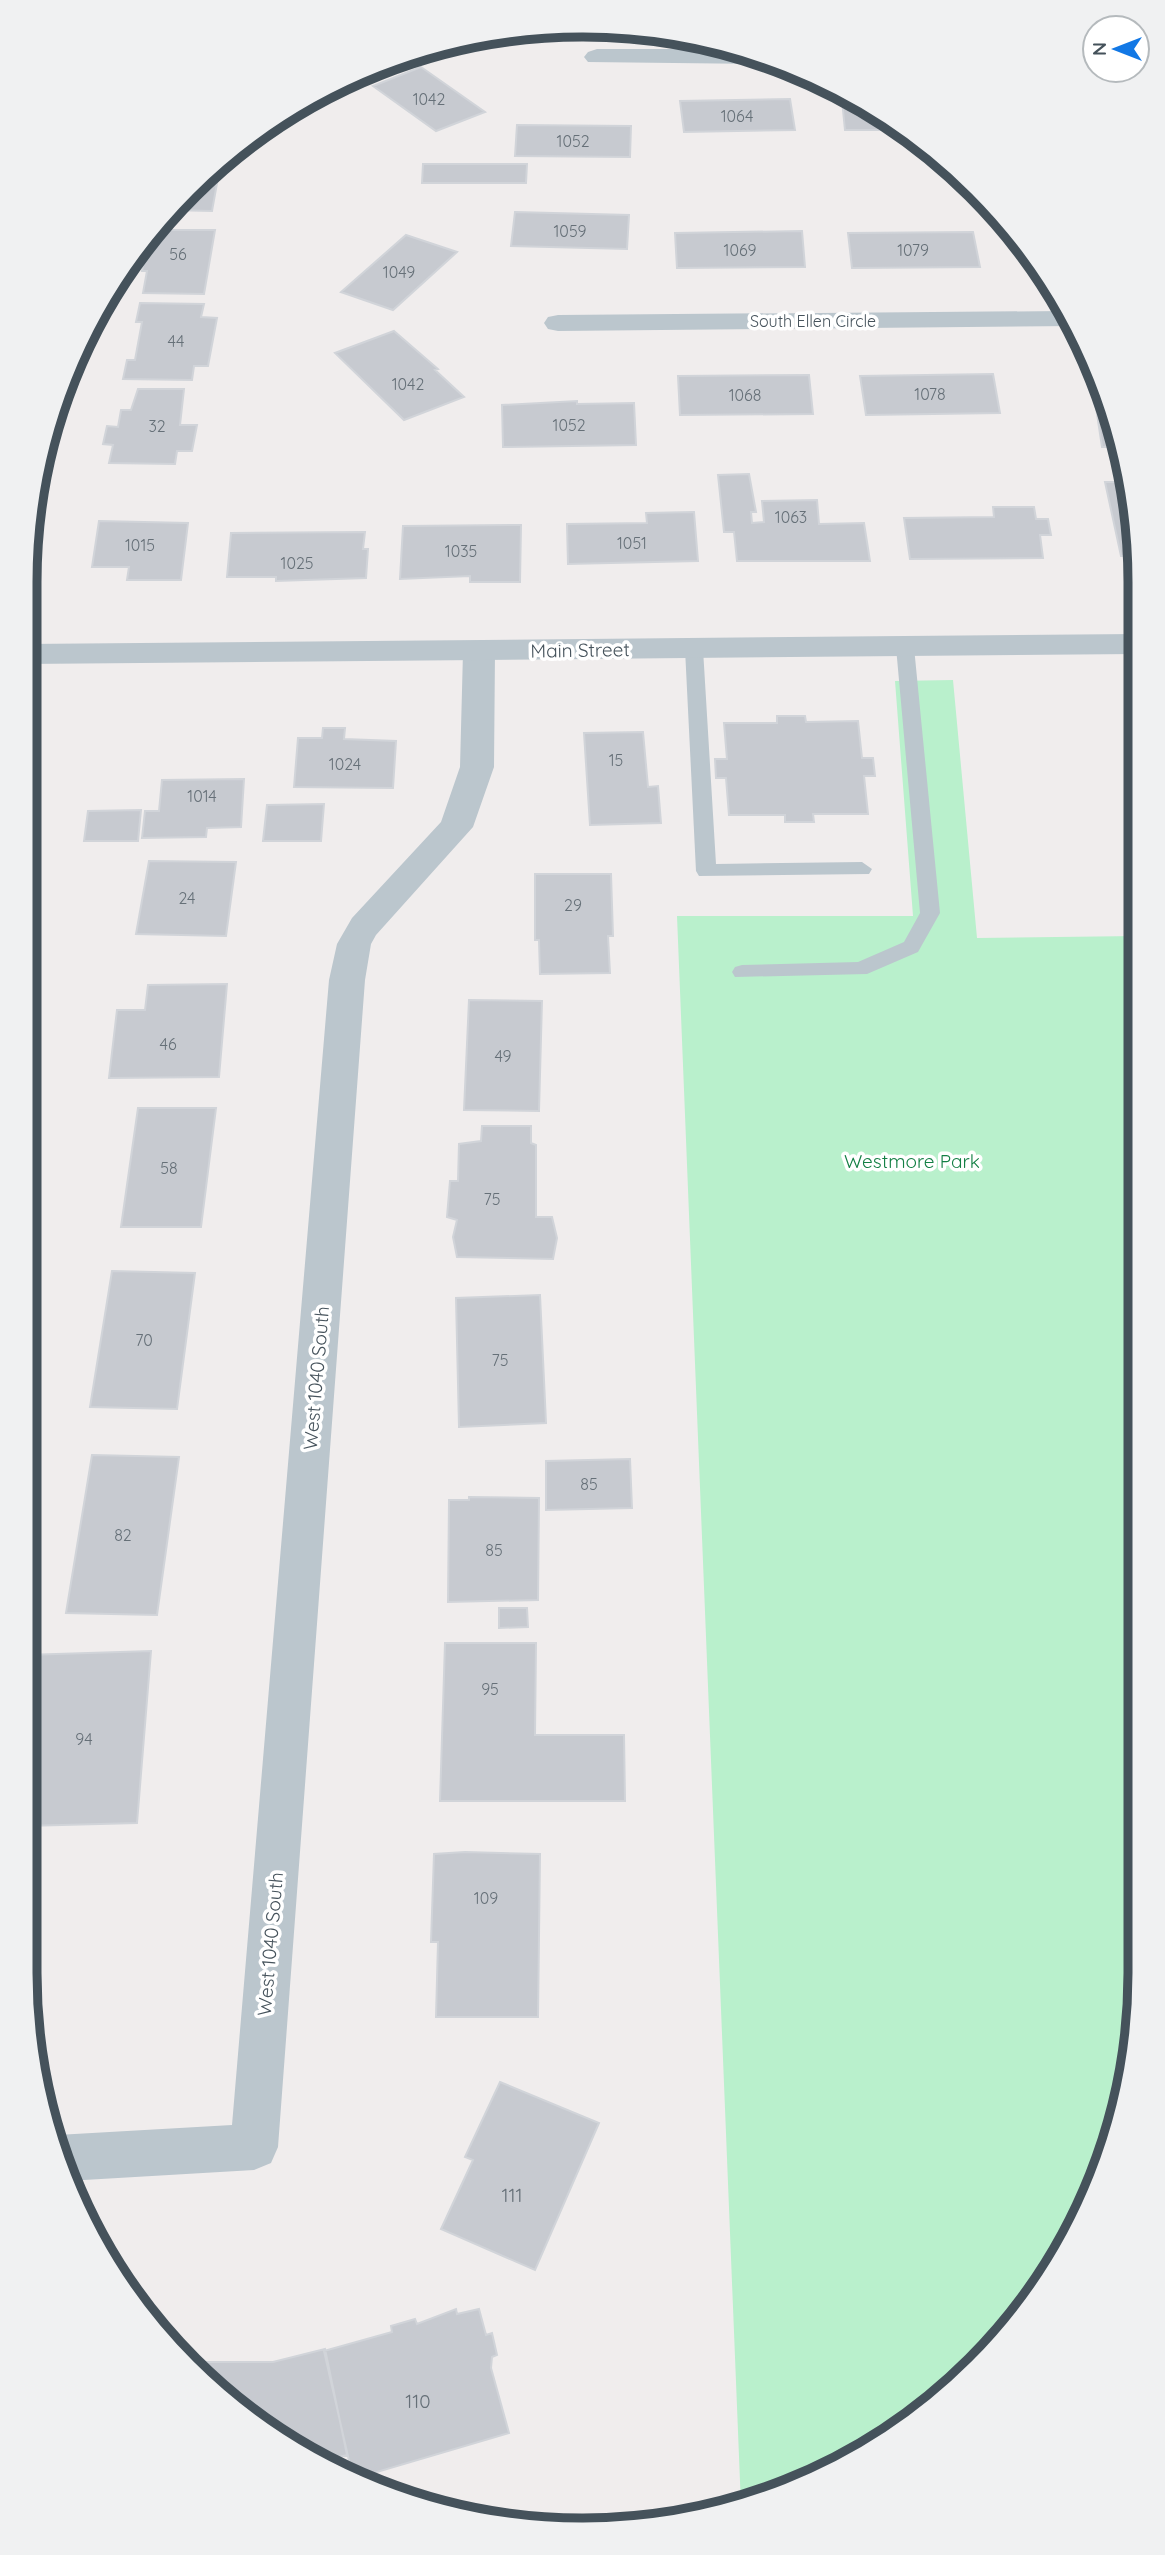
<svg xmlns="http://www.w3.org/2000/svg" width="1165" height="2555" viewBox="0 0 1165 2555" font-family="Quicksand,sans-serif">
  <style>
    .green { fill: #b9f0cc }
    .building { fill: #c7cad0; stroke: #d1d4d9; stroke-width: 2 }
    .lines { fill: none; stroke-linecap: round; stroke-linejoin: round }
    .service { fill: #bbc6cd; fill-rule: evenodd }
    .minor { fill: #bbc6cd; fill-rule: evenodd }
    .tertiary { fill: #bbc6cd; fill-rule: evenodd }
    .labels { text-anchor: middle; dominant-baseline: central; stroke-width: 7; stroke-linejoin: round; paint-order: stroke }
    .number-label { font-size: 16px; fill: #667078 }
    .far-street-label { font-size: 16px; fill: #45525b; stroke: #fff }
    .street-label { font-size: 19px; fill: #45525b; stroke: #fff }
    .park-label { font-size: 19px; fill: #137f44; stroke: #fff }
    .near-number-label { font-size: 19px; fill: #667078 }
    .rim { fill: none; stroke: #45525b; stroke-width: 9 }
  </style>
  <rect width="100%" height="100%" fill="#f0eded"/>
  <path class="green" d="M953,680L977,938L1137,936L1140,1973L1130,2082L1098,2186L1002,2341L861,2456L761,2501L741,2506L677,916H913L895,681Z"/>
  <path class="building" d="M421,67L485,112L436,131L373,86Z
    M790,99L795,130L684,132L680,101Z
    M842,100H854L906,130H845Z
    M517,125L631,126L630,157L515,156Z
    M221,161L212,211L170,210L188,188Z
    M423,164H527L526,183H422Z
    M515,212L629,215L627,249L511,246Z
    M154,230H215L204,294L143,293L147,271H142L148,237Z
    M802,231L805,267L677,268L675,233Z
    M973,232L980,267L852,268L848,233Z
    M406,235L457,252L393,310L341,292Z
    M140,303L204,304L201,317L217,318L208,366H194L192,380L123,379L127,360H135L142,322H136Z
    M394,331L438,369L435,370L464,397L404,420L335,353Z
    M993,374L1000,413L866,415L860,376Z
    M1091,374H1099L1119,447H1102Z
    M809,375L813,414L680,415L678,376Z
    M138,389H184L180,425H197L192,451H177L175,464L109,463L113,445L103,444L107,426L118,427L121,410H131Z
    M577,401V404L634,403L636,445L503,447L502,405Z
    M749,474L756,512H751L752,523L764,522L762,501L817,500L819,524L864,523L870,561H737L734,532H724L718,475Z
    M1105,482H1128L1136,509V556H1121Z
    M993,507H1034L1036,519H1048L1051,535H1040L1043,558L910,559L904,518L994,517Z
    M694,512L698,561L568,564L567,524L647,523L646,513Z
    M99,521L188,523L181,580H127L129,567H92Z
    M521,525L520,582H470V576L400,579L403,526Z
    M365,532L363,549H368L366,578L276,581V577H227L231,533Z
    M777,716H805L806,722L858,721L862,758H873L875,776H864L868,814H813L814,822H785V815H729L726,778H716L715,759H727L724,723H777Z
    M323,728H345L344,739L396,741L393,788L294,787L298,738H322Z
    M643,732L648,787L658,786L661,823L590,825L584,733Z
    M244,779L241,827L207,828L206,837L142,838L145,811H159L162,780Z
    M324,804L321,841H263L267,805Z
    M141,810L138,841H84L88,811Z
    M149,861L236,862L226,936L136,934Z
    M535,874H611L613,936H608L610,973L540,974L539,940H535Z
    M227,984L219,1077L109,1078L117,1010H145L148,985Z
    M469,1000L542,1001L539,1111L464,1110Z
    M138,1108H216L201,1227H121Z
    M482,1126H531V1143L536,1145V1217H552L557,1238L553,1259L457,1257L453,1237L457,1220L447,1217L450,1181H458L459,1144L481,1141Z
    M112,1271L195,1273L177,1409L90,1407Z
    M540,1295L546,1423L459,1427L456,1298Z
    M92,1455L179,1457L157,1615L66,1613Z
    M630,1459L632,1508L546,1510V1461Z
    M469,1497L539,1498L538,1600L448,1602L449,1500H469Z
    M499,1608H527L528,1627L499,1628Z
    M445,1643H536L535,1735H624L625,1801H440Z
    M151,1651L137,1823L25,1826V1655Z
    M465,1852L540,1854L538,2017H436L438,1942H431L434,1854Z
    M500,2082L599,2123L535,2270L441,2229L473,2160L465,2157Z
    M456,2309L457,2314L479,2309L486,2335L492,2333L497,2355L492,2357L491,2368L509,2433L360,2477L352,2474L324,2351L392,2332L391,2326L415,2319L417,2324Z
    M325,2349L347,2455L320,2462L304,2456L190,2362H273Z"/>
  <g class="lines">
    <path class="service" d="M905,641L914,647L940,913L918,952L867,974L735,977L732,972L735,967L742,965L858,962L904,942L920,913L896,647Z
      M694,643L703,649L716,864L862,862L872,869L869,874L699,876L696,871L685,649Z"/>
    <path class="minor" d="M597,49H735L771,59L760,64L588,62L584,57L588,52Z
      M1064,311L1073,326L558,331L548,329L544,323L548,317L558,315Z
      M479,642L490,645L495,652L494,767L473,827L376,935L371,944L365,980L278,2147L271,2163L254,2170L67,2181L54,2152L52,2137L57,2135L232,2125L329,980L337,944L352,918L441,822L460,767L463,652L468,645Z"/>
    <path class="tertiary" d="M1136,634V654L25,664V644Z"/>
  </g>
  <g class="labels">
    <g class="number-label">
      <text x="429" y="99">1042</text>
      <text x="737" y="116">1064</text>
      <text x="573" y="141">1052</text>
      <text x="570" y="231">1059</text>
      <text x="740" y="250">1069</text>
      <text x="913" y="250">1079</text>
      <text x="178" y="254">56</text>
      <text x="399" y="272">1049</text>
      <text x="176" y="341">44</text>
      <text x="408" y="384">1042</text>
      <text x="930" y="394">1078</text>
      <text x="745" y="395">1068</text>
      <text x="569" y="425">1052</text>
      <text x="157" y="426">32</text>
      <text x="791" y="517">1063</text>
      <text x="632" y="543">1051</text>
      <text x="140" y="545">1015</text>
      <text x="461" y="551">1035</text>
      <text x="297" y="563">1025</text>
      <text x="616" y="760">15</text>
      <text x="345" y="764">1024</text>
      <text x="202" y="796">1014</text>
      <text x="187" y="898">24</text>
      <text x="573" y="905">29</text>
      <text x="168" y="1044">46</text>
      <text x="503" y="1056">49</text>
      <text x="169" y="1168">58</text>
      <text x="492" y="1199">75</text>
      <text x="144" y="1340">70</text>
      <text x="500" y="1360">75</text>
      <text x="589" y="1484">85</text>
      <text x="123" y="1535">82</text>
      <text x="494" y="1550">85</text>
      <text x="490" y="1689">95</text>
      <text x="84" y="1739">94</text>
      <text x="486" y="1898">109</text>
    </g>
    <g class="far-street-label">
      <text x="813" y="321">South Ellen Circle</text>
    </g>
    <g class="street-label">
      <text transform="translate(580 650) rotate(-1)">Main Street</text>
      <text transform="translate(316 1378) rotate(-85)">West 1040 South</text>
      <text transform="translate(270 1944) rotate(-85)">West 1040 South</text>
    </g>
    <g class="park-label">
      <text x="912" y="1161">Westmore Park</text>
    </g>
    <g class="near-number-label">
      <text x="512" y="2195">111</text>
      <text x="418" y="2401">110</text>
    </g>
  </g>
  <path d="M0 0H1165V2555H0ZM582 37H583A545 545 0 0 1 1128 582V1973A545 545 0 0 1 583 2518H582A545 545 0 0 1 37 1973V582A545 545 0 0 1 582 37Z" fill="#f0f1f2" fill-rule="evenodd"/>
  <path class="rim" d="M582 37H583A545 545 0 0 1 1128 582V1973A545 545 0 0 1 583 2518H582A545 545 0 0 1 37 1973V582A545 545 0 0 1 582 37Z"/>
  <g transform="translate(1116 49) rotate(270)"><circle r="33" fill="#ffffff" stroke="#b5babd" stroke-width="2"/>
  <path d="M0-5L12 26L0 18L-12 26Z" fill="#1278e5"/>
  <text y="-10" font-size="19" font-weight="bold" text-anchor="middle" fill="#45525b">N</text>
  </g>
</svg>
